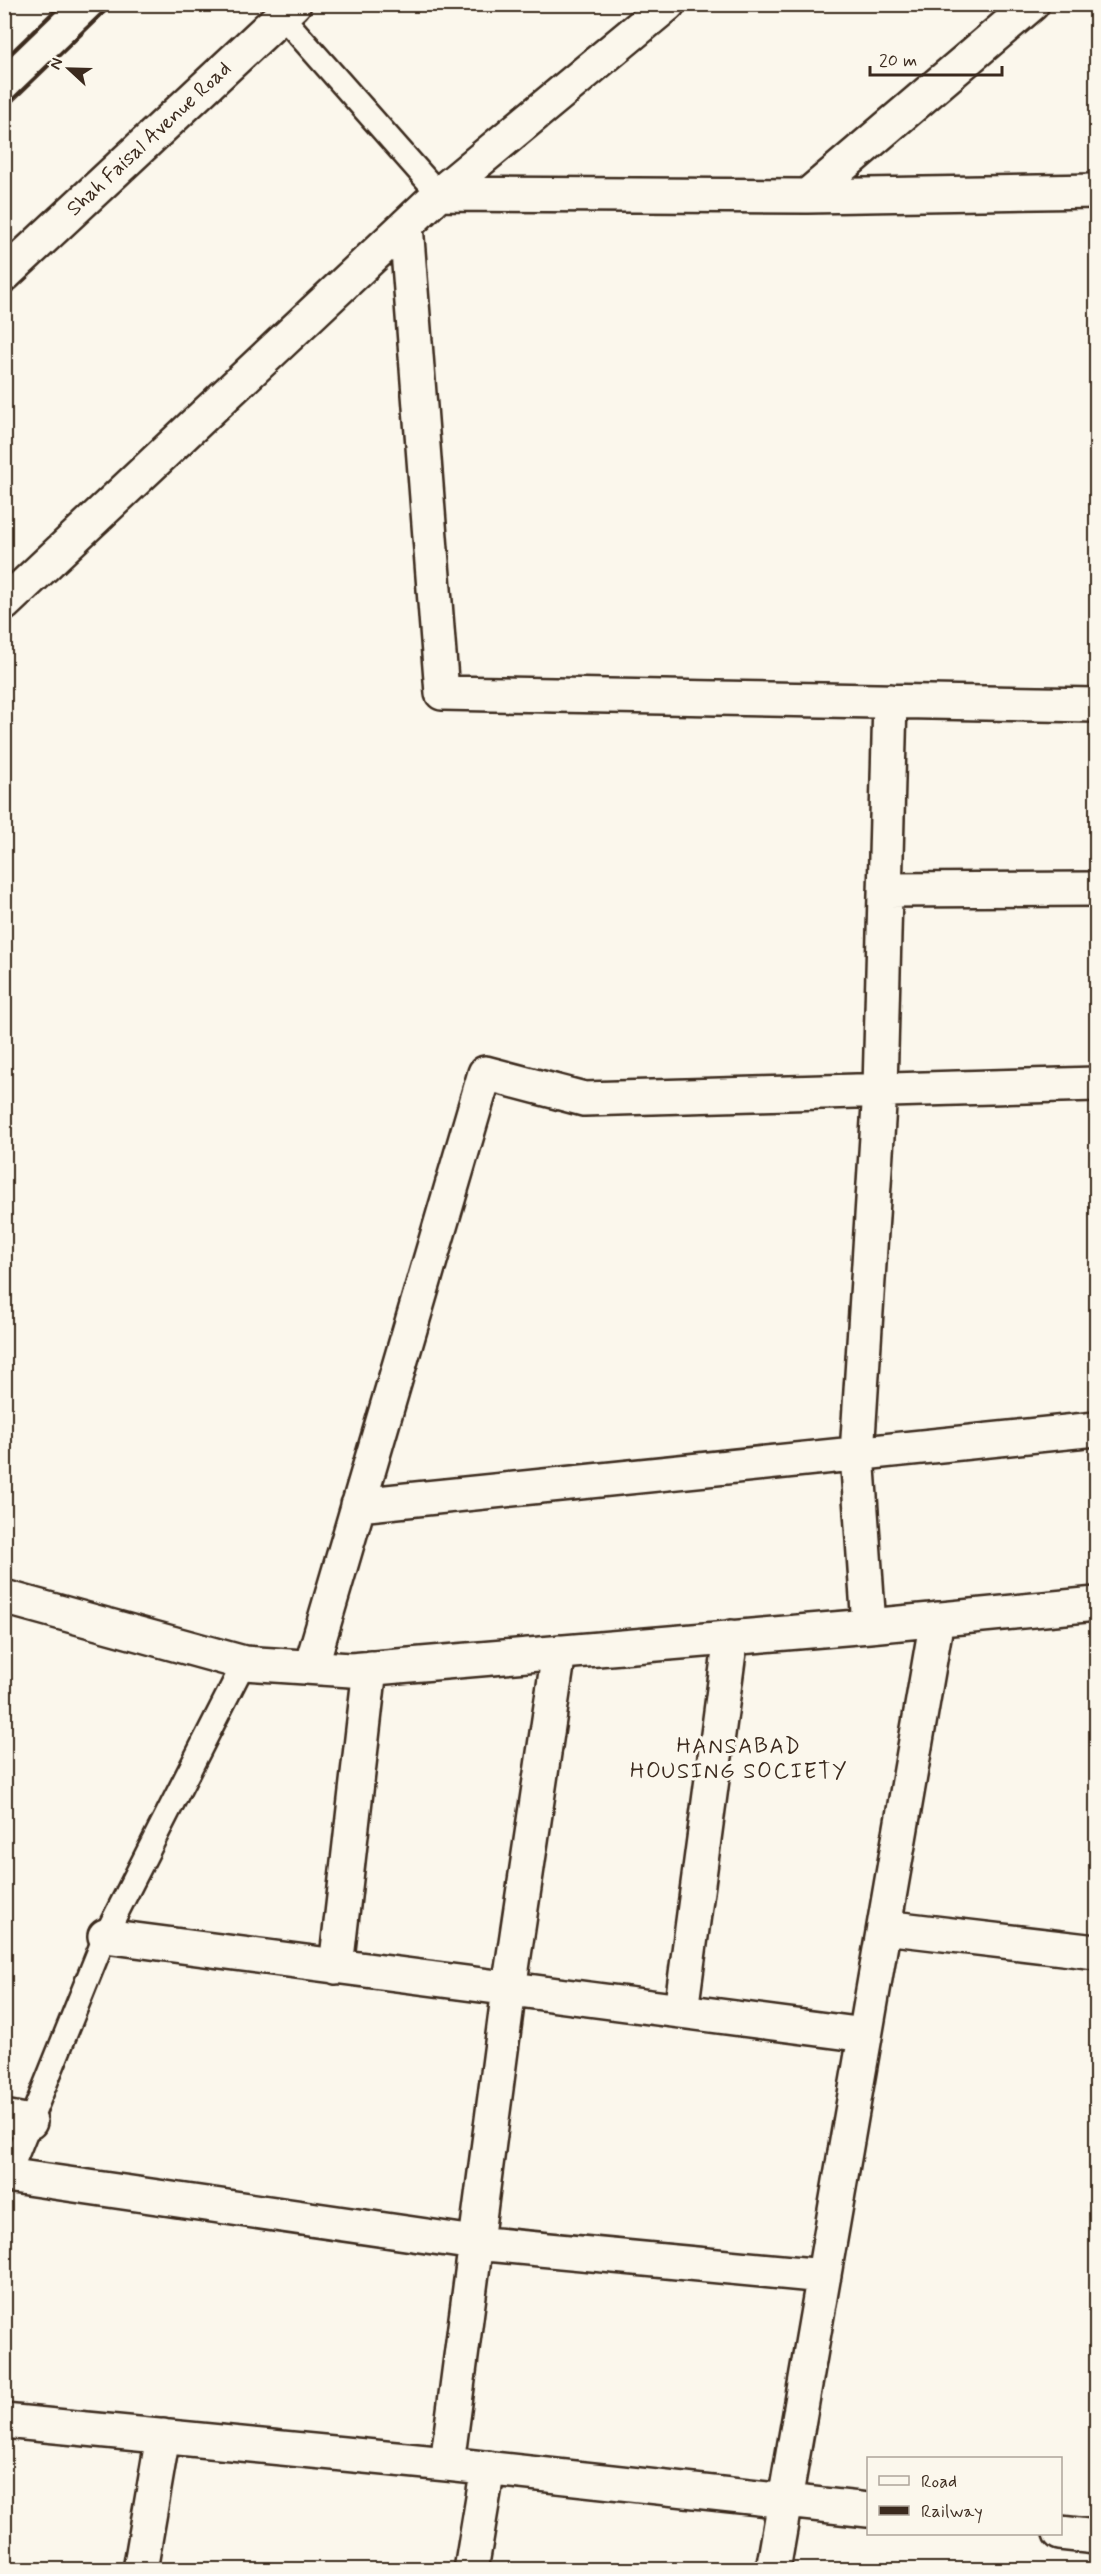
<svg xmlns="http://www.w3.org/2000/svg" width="1101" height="2574" viewBox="0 0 1101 2574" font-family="Mynerve,sans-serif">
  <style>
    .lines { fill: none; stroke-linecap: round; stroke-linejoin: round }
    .lane-casing { stroke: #3b2a1e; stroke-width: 27 }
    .street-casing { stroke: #3b2a1e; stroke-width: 38 }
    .lane { stroke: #fbf7ec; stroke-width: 22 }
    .street { stroke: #fbf7ec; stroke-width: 33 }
    .rail { stroke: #3b2a1e; stroke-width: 4.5 }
    .labels { text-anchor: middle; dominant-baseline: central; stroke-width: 6; stroke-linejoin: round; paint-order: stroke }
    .street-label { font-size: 21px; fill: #3b2a1e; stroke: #fbf7ec }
    .neighbourhood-label { font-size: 22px; letter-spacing: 1.5px; fill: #3b2a1e; stroke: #fbf7ec }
  </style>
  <rect width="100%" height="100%" fill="#fbf7ec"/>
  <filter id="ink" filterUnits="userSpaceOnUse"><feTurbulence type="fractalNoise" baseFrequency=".0167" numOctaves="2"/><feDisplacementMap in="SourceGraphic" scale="12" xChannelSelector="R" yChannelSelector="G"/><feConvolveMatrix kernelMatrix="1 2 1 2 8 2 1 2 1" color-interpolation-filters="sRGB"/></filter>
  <g filter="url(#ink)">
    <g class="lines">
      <defs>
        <path id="lane" d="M281,15L439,194
          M4,2177L14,2162L105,1936L244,1663"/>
        <path id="street" d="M439,194L807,196L1096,191
          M807,196L1032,4
          M406,225L442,693L1096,705
          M4,275L294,4
          M4,604L439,194L668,4
          M885,890L1096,889
          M358,1505L1096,1429
          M4,1597L244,1663L351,1670L869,1626L1096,1604
          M869,1626L857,1454L880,1089L890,701
          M311,1667L485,1073L584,1099L1096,1084
          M884,1927L1096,1952
          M105,1936L865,2035
          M336,1967L370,1668
          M681,2011L731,1637
          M4,2117L30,2122
          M6,2175L475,2243L824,2276
          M4,2421L447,2464L868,2510
          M447,2464L509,1989L559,1652
          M1060,2533L1096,2537
          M140,2570L163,2436
          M471,2570L488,2468
          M773,2570L937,1619"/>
      </defs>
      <use href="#lane" class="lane-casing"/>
      <use href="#street" class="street-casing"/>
      <use href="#lane" class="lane"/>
      <use href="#street" class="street"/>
      <path class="rail" d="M4,60L62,4
        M4,108L112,4"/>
    </g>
  </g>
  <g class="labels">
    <g class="street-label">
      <text transform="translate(149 139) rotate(-43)">Shah Faisal Avenue Road</text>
    </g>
    <g class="neighbourhood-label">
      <text x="739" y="1747">HANSABAD<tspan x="739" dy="25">HOUSING SOCIETY</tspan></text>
    </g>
  </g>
  <rect width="1101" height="2574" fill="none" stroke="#fbf7ec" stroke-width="24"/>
  <rect x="12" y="12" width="1077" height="2550" fill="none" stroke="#3b2a1e" stroke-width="2" filter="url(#ink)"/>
  <rect x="867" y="2457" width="195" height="78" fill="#fbf7ec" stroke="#aea59a" stroke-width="1.5"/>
  <rect x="879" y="2476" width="30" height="9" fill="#fbf7ec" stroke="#aea59a" stroke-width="1.5"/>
  <text x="921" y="2487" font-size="18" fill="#3b2a1e">Road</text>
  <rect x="879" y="2506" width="30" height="9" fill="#3b2a1e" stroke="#aea59a" stroke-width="1.5"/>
  <text x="921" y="2517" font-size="18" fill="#3b2a1e">Railway</text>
  <g transform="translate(69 69) rotate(292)" stroke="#fbf7ec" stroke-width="4.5" paint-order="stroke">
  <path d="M0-4.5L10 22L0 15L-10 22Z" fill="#3b2a1e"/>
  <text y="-9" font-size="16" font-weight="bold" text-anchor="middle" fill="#3b2a1e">N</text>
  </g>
  <path d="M870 66v9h132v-9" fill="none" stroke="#3b2a1e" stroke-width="3"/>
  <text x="879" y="66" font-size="18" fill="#3b2a1e" stroke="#fbf7ec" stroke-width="4.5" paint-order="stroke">20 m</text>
</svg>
